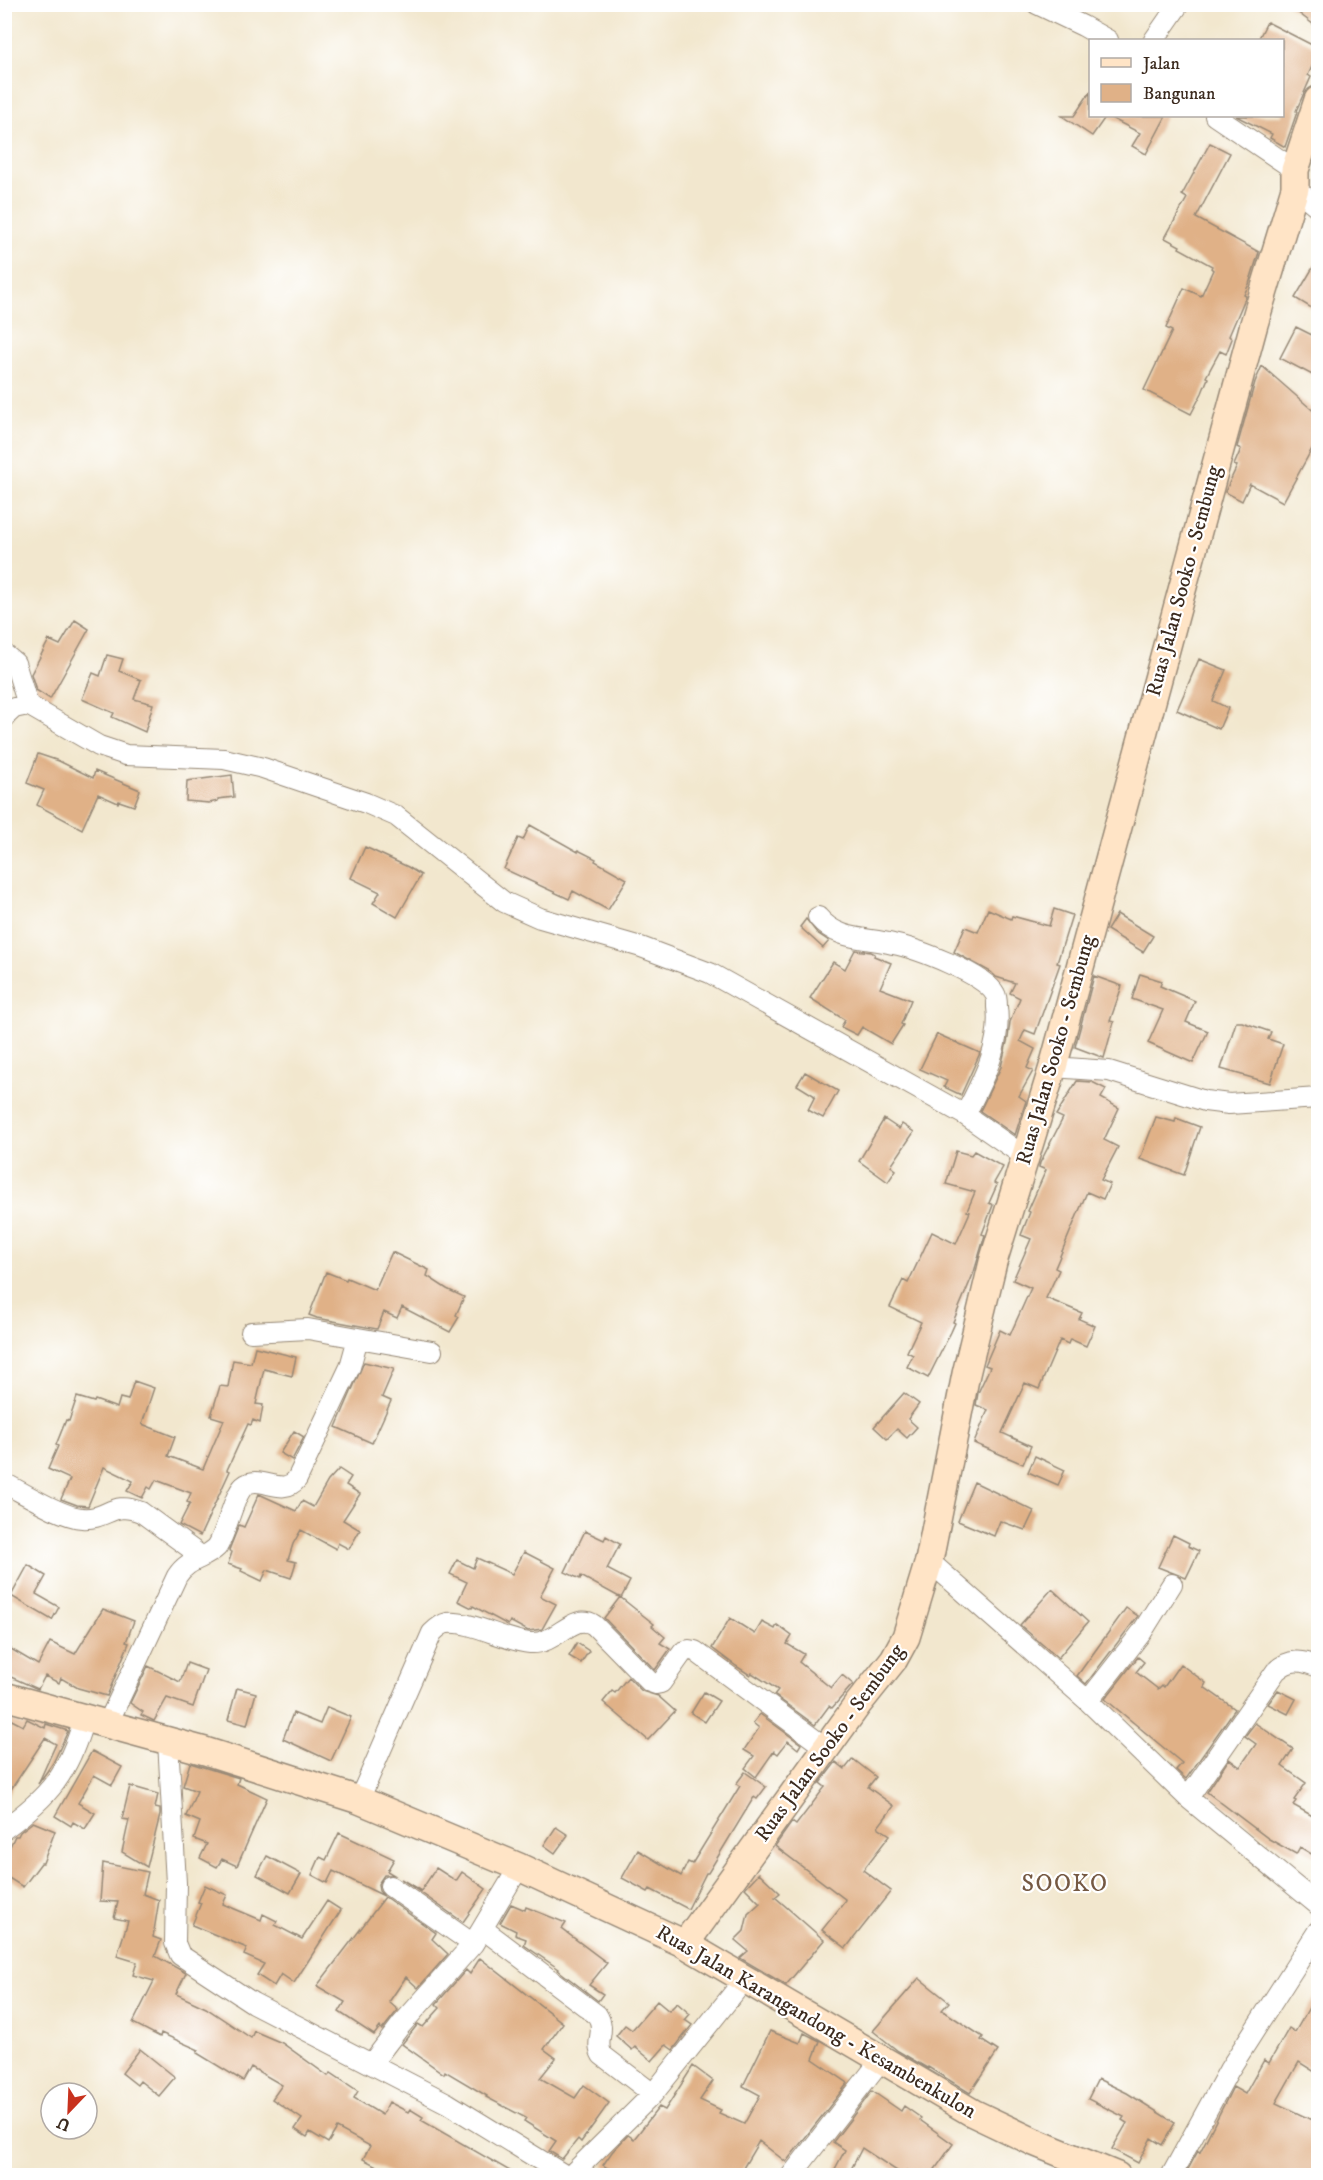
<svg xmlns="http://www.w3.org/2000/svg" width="1323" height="2180" viewBox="0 0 1323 2180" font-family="'IM FELL DW Pica',serif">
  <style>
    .building { fill: #e0b187 }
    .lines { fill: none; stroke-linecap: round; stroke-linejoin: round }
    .street-casing { stroke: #968876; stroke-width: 22 }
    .secondary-casing { stroke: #968876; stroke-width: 30 }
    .street { stroke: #fff; stroke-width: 20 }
    .secondary { stroke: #ffe4c6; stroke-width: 27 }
    .labels { text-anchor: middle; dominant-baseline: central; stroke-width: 4.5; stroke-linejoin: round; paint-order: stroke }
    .street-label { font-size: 21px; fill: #3b2a1e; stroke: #fff }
    .quarter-label { font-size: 24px; letter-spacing: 1.5px; fill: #755943; stroke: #fff }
  </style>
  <rect width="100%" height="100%" fill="#fff"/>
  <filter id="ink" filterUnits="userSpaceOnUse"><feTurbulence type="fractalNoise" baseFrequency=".0167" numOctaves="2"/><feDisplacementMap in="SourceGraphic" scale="12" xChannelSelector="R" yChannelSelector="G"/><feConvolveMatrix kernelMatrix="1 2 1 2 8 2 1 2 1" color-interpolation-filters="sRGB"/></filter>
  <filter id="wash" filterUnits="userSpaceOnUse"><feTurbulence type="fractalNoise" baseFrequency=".008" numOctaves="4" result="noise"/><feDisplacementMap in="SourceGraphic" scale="24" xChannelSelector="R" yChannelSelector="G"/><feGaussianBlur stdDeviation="1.35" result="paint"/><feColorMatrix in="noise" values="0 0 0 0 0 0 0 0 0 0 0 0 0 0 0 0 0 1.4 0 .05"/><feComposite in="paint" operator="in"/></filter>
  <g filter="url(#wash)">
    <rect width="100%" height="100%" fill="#f2e7ce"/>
    <g id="blocks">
      <path class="building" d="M1287,4H1318V28Z
        M1267,22L1318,48V54L1308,75L1311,77L1296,111L1297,112L1285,147L1270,138L1272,134L1236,116H1282V40H1258Z
        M1090,92V116H1106L1092,136L1062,116H1074Z
        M1107,116H1166L1146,154L1132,146L1140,133Z
        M1210,143L1230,153L1196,218L1259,252L1249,284L1244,295L1246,296L1229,336L1232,339L1226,354L1220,351L1206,377L1208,378L1202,393L1191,414L1144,390L1172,331L1166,328L1184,288L1201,296L1213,270L1211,268L1212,266L1179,248L1180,246L1165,238L1187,198L1182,195Z
        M1318,259V312L1295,298Z
        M1296,327L1318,338V378L1280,358Z
        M1262,366L1318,415V452L1313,447L1283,502L1250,484L1242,501L1225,492L1237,466L1234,465L1241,449L1237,447L1255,382Z
        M75,620L89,629L50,699L36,690L31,674L49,640L60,645Z
        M107,655L123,659L119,671L141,680L134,699L153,704L145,732L112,717L114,713L82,699L93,673L100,676Z
        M1199,659L1226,670L1213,701L1228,708L1219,729L1177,710Z
        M38,754L59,761L93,778L95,771L140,790L134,806L119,801L118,803L98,794L82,829L37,805L44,790L27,783Z
        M232,775L234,797L218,799V801L209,803L186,801L187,781Z
        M530,825L578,852V850L596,859L595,861L627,879L608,910L573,891L569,899L504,869L518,838L523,840Z
        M365,847L408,867L421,875L397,917L373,903L380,892L351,878Z
        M988,909L1011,919L1012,916L1049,926L1054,909L1072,915L1057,963L1060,964L1035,1034L1025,1030L1020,1041L1035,1049L1027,1068L1033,1071L1019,1096L1026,1101L1015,1135L980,1111L1001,1067L1008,1038L1010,1022L1020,998L1010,993L1015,983L996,977L991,972L954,952L965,927L978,932Z
        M1117,914L1153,936L1143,952L1107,930Z
        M806,919L817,933L829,941L823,948L800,927Z
        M855,950L871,952L875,954L874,956L891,963L880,988L911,1000L901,1024L903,1025L891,1044L862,1027L857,1035L841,1027L845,1020L810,998L833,962L845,969Z
        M1140,974L1162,981L1160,986L1195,1001L1186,1022L1208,1031L1193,1063L1148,1043L1163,1010L1132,999Z
        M1094,976L1122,986L1110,1021L1114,1022L1104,1058L1075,1047Z
        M1236,1022H1242L1271,1032L1268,1039L1283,1044L1270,1083L1221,1069Z
        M937,1034L980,1053L961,1095L944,1087L947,1081L920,1069Z
        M805,1072L838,1091L823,1118L808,1110L815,1096L797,1085Z
        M1077,1081L1092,1082L1106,1089L1101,1098L1119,1108L1104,1140L1118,1147L1101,1180L1110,1184L1103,1199L1087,1192L1055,1268L1059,1270L1046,1298L1082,1313L1079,1319L1095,1326L1086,1346L1070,1339L1068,1344L1060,1340L1039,1389L1025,1383L1002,1433L1031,1446L1023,1464L974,1443L988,1410L976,1405L978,1393L990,1367L985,1365L1000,1330L1010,1335L1031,1288L1013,1280L1031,1239L1021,1235L1030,1212L1028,1211L1046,1170L1039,1167L1040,1163L1063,1118L1056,1115Z
        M1156,1117L1175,1122L1176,1118L1200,1127L1184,1175L1140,1159Z
        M884,1119L899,1129L902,1124L914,1132L891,1166L896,1170L888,1182L859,1161Z
        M956,1151L971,1155L974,1151L1003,1167L994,1183L997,1185L989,1203L993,1205L982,1234L985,1235L974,1272L953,1322L955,1323L951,1332L928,1378L907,1367L913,1355L907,1352L921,1322L890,1307L903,1280L908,1283L932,1232L956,1244L970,1212L967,1211L975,1192L946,1184Z
        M392,1252L429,1270L427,1276L447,1289L464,1297L456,1315L459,1317L450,1332L402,1307L397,1318L384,1312L377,1329L317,1318L309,1315L326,1272L346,1280L347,1278L375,1290Z
        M255,1347L296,1357L292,1376L264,1369L256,1404L263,1405L260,1423L253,1420L251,1425L248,1424L227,1470L230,1471L200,1536L179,1525L190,1503L187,1502L191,1493L156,1480L151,1489L148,1487L142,1498L127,1491L133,1481L104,1467L88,1506L77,1505L61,1499L70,1479L48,1469L58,1446L56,1445L66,1420L69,1421L77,1397L94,1402L95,1400L117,1408L120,1398L128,1400L134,1381L154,1388L142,1424L175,1437L168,1456L203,1469L224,1420L211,1416L220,1386L228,1387L233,1360L251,1363Z
        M364,1362L394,1369L382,1397L391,1401L372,1443L336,1427Z
        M904,1393L919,1404L908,1419L917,1427L907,1438L897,1429L887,1439L874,1427Z
        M294,1431L304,1437L292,1460L280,1453Z
        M1035,1456L1065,1470L1058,1485L1028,1472Z
        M339,1469L351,1477L346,1485L360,1494L343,1520L360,1530L349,1549L338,1543L336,1549L301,1530L293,1544L288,1560L296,1562L291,1578L267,1570L262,1581L241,1571L242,1569L228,1564L232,1552L229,1550L239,1525L244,1527L259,1494L296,1511L302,1501L313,1507L328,1481Z
        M974,1482L1034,1511L1025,1530L1000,1521L994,1536L958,1521Z
        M585,1531L604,1540L606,1536L620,1544L607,1569L630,1581L621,1598L581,1576L580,1579L565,1572Z
        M1173,1535L1189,1543L1188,1546L1199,1551L1186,1578L1158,1567Z
        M524,1552L555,1568L540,1596L556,1604L542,1629L528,1631L510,1621L508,1625L473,1606L472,1608L458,1601L467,1582L450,1574L457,1560L473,1568L477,1558L512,1574Z
        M28,1565L46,1576L36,1594L59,1607L52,1620L11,1596Z
        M1052,1589L1088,1622L1058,1658L1020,1625Z
        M620,1597L654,1624L652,1626L665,1637L660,1643L670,1649L655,1670L604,1618Z
        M1126,1608L1138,1616L1086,1684L1077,1676Z
        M103,1609L134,1621L126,1642L129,1643L107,1696L78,1688L61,1678L59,1683L45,1676L38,1689L4,1674V1649L9,1651L11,1649L38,1665L50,1642L75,1654Z
        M730,1618L755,1634L762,1622L775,1629L777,1625L792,1636L787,1644L804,1654L799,1662L831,1688L842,1675L853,1684L832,1708L829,1706L815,1725L774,1695L778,1690L752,1673L750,1675L736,1666L712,1648Z
        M577,1643L589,1651L581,1663L569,1656Z
        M1138,1657L1144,1662L1136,1672L1158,1689L1162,1685L1164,1687L1180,1664L1206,1683L1204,1687L1235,1709L1186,1779L1176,1770L1182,1763L1105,1699Z
        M187,1663L206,1670L193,1707L167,1698L154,1721L141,1715L143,1712L130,1703L148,1666L180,1682Z
        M628,1677L642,1691L658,1696L675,1711L648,1740L603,1702L612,1691L615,1693Z
        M237,1688L256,1693L247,1725L228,1720Z
        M1278,1690L1296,1699L1288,1714L1268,1704Z
        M704,1692L719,1701L705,1722L691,1713Z
        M327,1707L351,1717L331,1761L283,1739L293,1713L320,1724Z
        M760,1714L801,1744L798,1749L788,1741L778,1754L774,1751L756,1777L745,1768L754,1756L744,1750L759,1728L753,1723Z
        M4,1716L23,1726L27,1719L45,1728L46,1724L68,1731L53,1763L38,1784L56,1744L45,1738L4,1800Z
        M1255,1723L1293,1749L1282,1766L1306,1783L1294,1800L1296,1801L1293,1805L1318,1819V1858L1300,1847L1296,1854L1269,1839L1207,1792L1229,1759L1240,1767L1256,1744L1245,1736Z
        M92,1751L122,1767L112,1785L94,1775L78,1803L95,1813L85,1829L73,1822L71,1826L55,1816Z
        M853,1759L876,1777L868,1787L894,1806L878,1827L890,1835L863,1870L891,1891L846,1948L822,1930L846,1900L775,1846L792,1822L796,1825L825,1787L820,1783L836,1762L845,1769Z
        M190,1763L239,1778L237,1784L267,1798L237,1866L222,1859L217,1867L200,1858L207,1844L194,1839L200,1822L186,1816L197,1791L183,1786Z
        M745,1772L766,1787L757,1799L754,1797L708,1873H706L688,1909L650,1889L648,1892L622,1878L638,1850L681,1876L688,1862L692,1864L740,1786L736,1784Z
        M130,1786L158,1794L155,1808L160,1809V1815L147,1867L122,1852L129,1820L122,1819Z
        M33,1822L55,1831L43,1863H41L23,1887L4,1875V1859L15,1836H18L20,1832Z
        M556,1827L568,1835L555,1853L544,1845Z
        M339,1833L394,1859L387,1871L394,1875H384L378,1884L379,1891L384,1896L333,1871L327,1883L312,1875L320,1857L326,1860Z
        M267,1856L301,1874L290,1893L257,1875Z
        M103,1863L148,1872L143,1894L159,1900L153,1937L161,1940L155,1956L186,1973L176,1994L206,2008L251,2038L254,2031L282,2043L328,2076L331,2073L358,2091L354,2098L382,2115L389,2102L408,2112L410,2109L423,2117L421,2120L517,2175H394L363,2159L370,2146L337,2128L328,2143L310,2132L307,2137L295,2129L302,2119L272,2099L282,2085L251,2067L243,2081L197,2053L199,2050L161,2033L160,2037L133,2023L154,1981L133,1975L137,1962L117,1956L128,1921L114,1918L118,1902L100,1901Z
        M436,1868L456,1881L462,1872L486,1889L463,1922L401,1879L421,1891Z
        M759,1873L780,1893L775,1897L824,1940L786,1985L740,1958L748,1951L735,1940L744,1931L748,1914L760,1903L745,1888Z
        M205,1885L227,1895L223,1904L261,1920L263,1914L277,1921L275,1925L302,1939L327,1901L341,1910L294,1983L281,1974L274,1986L257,1975L264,1964L244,1955L247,1948L192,1925L201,1903L198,1902Z
        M385,1897L436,1933L432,1939L448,1954L418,1988L406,1977L389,2002L398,2010L382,2030L380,2027L374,2035L339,2012L345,2002L317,1986Z
        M511,1904L525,1910L526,1907L566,1923L562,1929L607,1963L589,1985L603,1994L598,2001L558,1970L559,1969L524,1945L526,1939L515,1935L516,1931L500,1923Z
        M480,1958L563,2023L544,2049L556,2058L540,2078L575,2098L584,2085L609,2103L581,2142L578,2139L562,2159L549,2151L556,2141L524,2121L526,2118L486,2097L487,2096L445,2071L444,2074L402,2044L418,2024L423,2027L440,2008L436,2004L466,1970L470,1974Z
        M919,1978L949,2002L942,2010L983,2037L981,2040L998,2051L970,2093L928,2067L927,2068L898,2051L873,2031Z
        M1318,1992V2074L1299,2062L1276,2103L1318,2123V2175H1185L1198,2151L1200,2152L1233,2087L1245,2094L1264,2060L1269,2063L1289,2028L1295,2032Z
        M657,2001L669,2011L677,2003L690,2014L685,2020L692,2025L673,2050L666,2045L652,2061L635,2047L632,2050L616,2036L625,2025L632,2030Z
        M770,2031L800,2043L804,2033L820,2041L813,2059L848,2083L786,2162L759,2141L739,2175H618L603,2165L612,2152L628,2135L634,2139L659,2107L665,2110L693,2066L713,2081L700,2100L721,2110L719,2113L744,2124L760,2095L743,2086Z
        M140,2049L175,2077L159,2096L140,2081L137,2085L122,2073Z
        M1098,2079L1127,2093L1175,2123L1162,2145L1151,2138L1138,2163L1112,2149L1127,2123L1122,2120L1124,2117L1088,2099Z
        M872,2091L901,2111L904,2106L921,2118L920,2120L953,2144L931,2175H914L907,2170L903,2175L862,2148L848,2175L835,2169L845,2150L833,2142Z"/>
    </g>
  </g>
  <g filter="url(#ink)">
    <use href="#blocks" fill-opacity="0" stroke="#968876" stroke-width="1.5"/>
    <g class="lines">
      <defs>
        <path id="street" d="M1037,4L1083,26L1108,40
          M1154,40L1179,4
          M1215,116L1295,170
          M1295,188L1318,207
          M4,654L15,663L28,705
          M4,717L14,708L28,705L99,746L126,755L224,759L263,768L366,803L396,816L504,902L540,918L641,947L710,973L965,1115L1027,1158
          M818,917C838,941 865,937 893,944C915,948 985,974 995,994C997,997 997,1003 997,1007C1002,1046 982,1081 965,1115
          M1053,1067L1109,1071L1205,1101L1229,1104L1318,1098
          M251,1332L308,1329L358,1338
          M4,1483C24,1493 62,1517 82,1518C108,1520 112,1500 141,1512L201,1556
          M929,1561L1088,1701L1188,1798L1318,1905
          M1088,1701L1142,1632L1172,1584
          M107,1725L177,1576C189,1558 204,1560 217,1547C227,1532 233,1496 244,1486C260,1473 282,1498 297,1479L350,1367L358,1338L432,1351
          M168,1741L176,1883L175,1943L180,1955L253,2003L447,2103L566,2176
          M1188,1798L1276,1671C1290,1658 1302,1660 1318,1667
          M359,1800L432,1633C436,1629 441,1624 447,1623C470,1620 505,1641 530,1643C557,1645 573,1611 594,1625L650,1682L656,1684L661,1683L683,1652L689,1650L695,1651L826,1748
          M4,1829C50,1796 68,1774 84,1719
          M390,1886L473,1944
          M483,1929L597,2015C607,2030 594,2042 602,2055L653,2094
          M372,2063L401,2025L473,1944L519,1867
          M570,2176L653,2094L745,1979
          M791,2176L881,2060
          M1171,2176L1229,2070L1318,1931"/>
        <path id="secondary" d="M4,1696L205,1751L359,1800L519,1867L685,1944L973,2113L1034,2142L1117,2176
          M685,1944L858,1704L894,1659L906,1637L929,1561L966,1374L993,1262L1053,1067L1254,324L1295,188V170L1318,100"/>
      </defs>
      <use href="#street" class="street-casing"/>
      <use href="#secondary" class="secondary-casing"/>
      <use href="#street" class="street"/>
      <use href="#secondary" class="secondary"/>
    </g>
  </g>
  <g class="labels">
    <g class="street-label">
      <text transform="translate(1184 581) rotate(-75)">Ruas Jalan Sooko - Sembung</text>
      <text transform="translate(1056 1050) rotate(-74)">Ruas Jalan Sooko - Sembung</text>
      <text transform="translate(830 1743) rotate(-54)">Ruas Jalan Sooko - Sembung</text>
      <text transform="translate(816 2022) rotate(30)">Ruas Jalan Karangandong - Kesambenkulon</text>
    </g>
    <g class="quarter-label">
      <text x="1065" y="1884">SOOKO</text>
    </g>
  </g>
  <rect width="1323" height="2180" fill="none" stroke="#fff" stroke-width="24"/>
  <rect x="1089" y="39" width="195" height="78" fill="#ffffff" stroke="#b1aaa5" stroke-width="1.5"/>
  <rect x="1101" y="58" width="30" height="9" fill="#ffe4c6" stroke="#b1aaa5" stroke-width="1.5"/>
  <text x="1143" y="69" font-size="18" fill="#3b2a1e">Jalan</text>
  <rect x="1101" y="84" width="30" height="18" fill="#e0b187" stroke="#b1aaa5" stroke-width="1.5"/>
  <text x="1143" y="99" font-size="18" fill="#3b2a1e">Bangunan</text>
  <g transform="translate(69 2111) rotate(203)"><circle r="28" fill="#ffffff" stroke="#b1aaa5" stroke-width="1.5"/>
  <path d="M0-4.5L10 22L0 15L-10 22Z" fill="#c8321e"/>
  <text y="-9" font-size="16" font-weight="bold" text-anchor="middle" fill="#3b2a1e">U</text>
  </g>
</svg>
